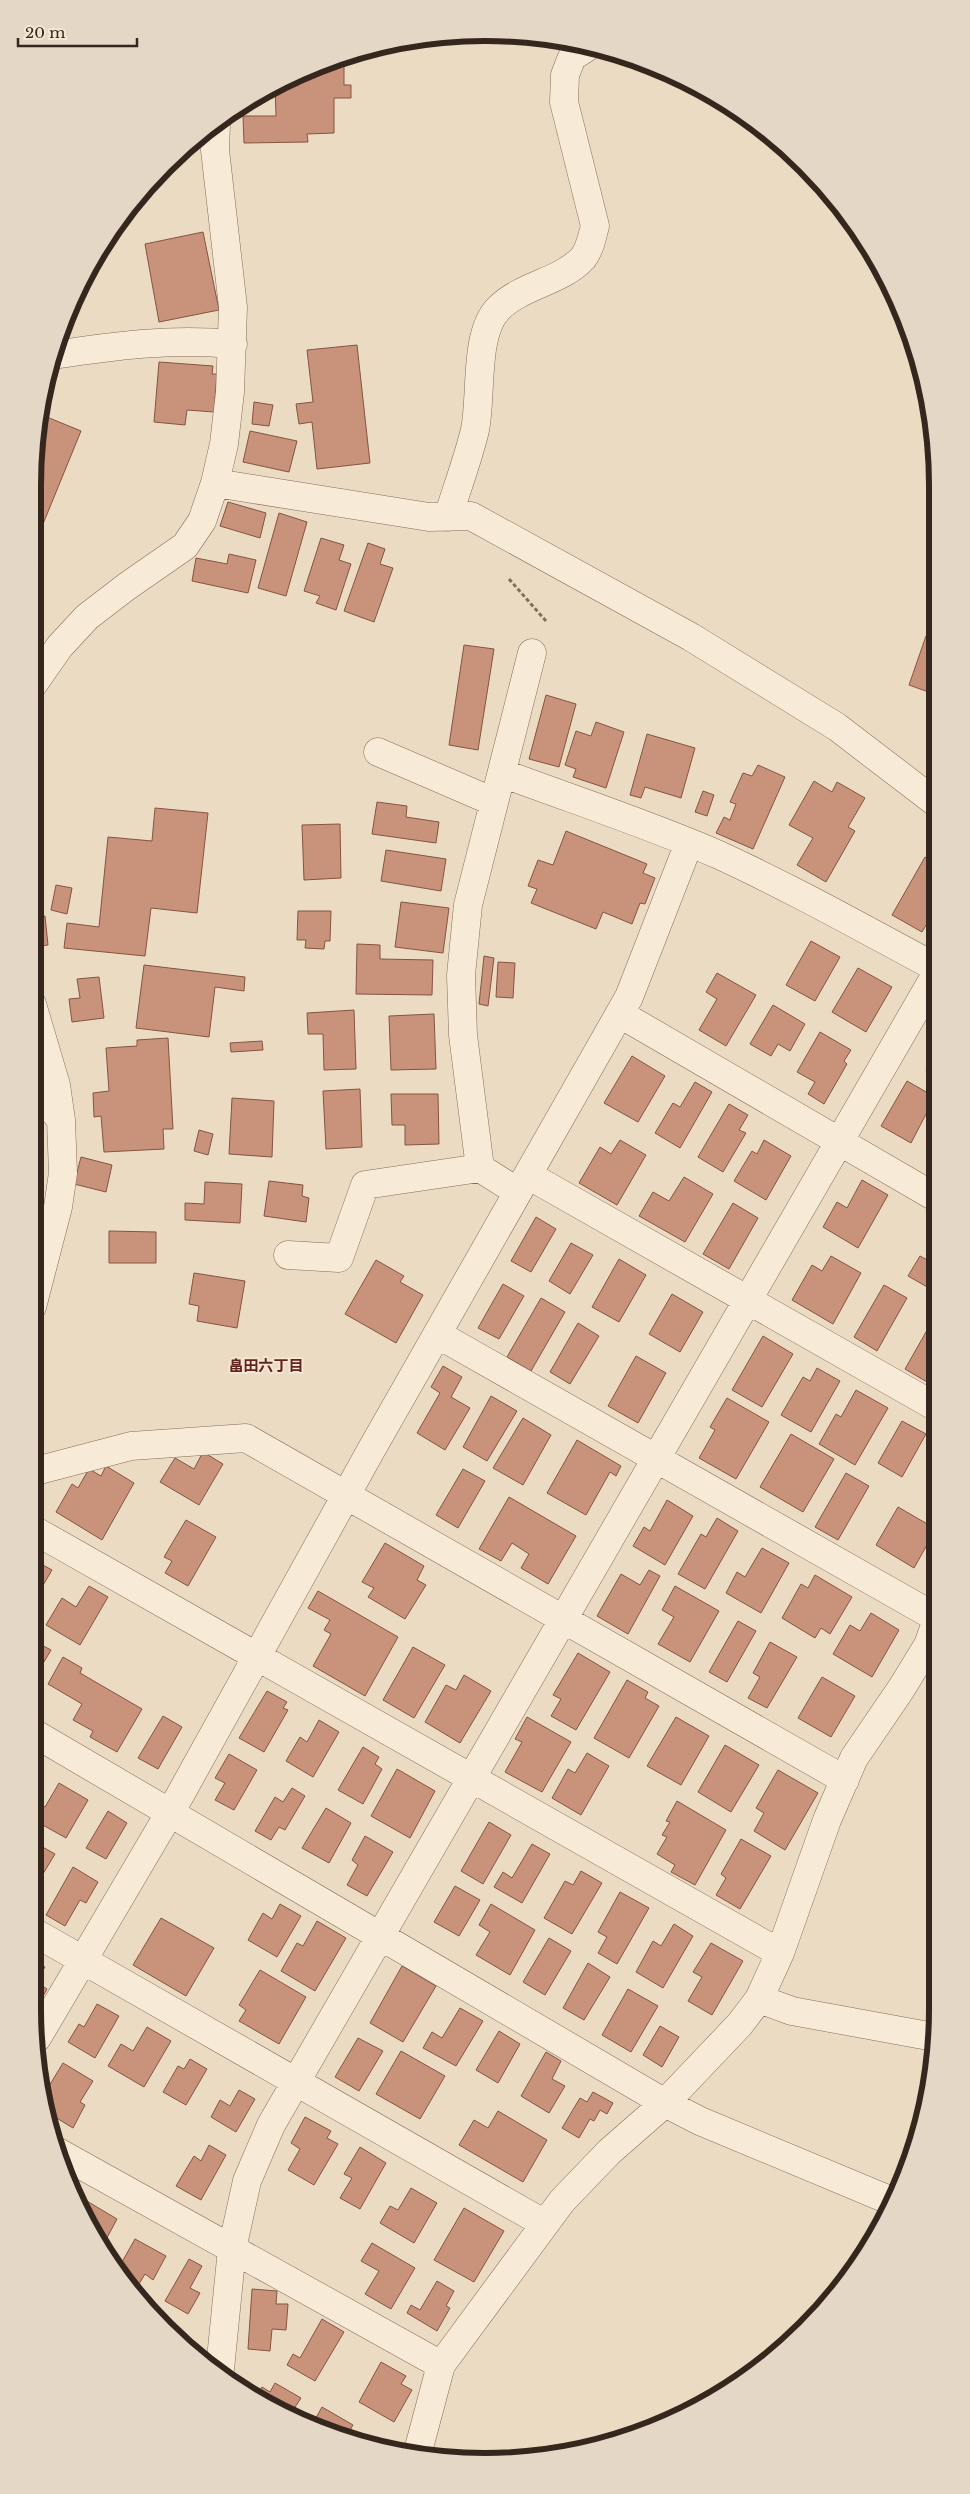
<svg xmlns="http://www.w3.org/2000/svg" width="970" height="2494" viewBox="0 0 970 2494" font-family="'Libre Baskerville','Noto Sans JP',serif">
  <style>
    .building { fill: #c9927b; stroke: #845441 }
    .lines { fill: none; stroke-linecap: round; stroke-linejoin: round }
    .minor-casing { stroke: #866c5b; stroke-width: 29 }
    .path { stroke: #866c5b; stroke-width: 3; stroke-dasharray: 4 2.5; stroke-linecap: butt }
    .minor { stroke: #f7ead6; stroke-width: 28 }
    .labels { text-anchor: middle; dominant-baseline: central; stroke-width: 4; stroke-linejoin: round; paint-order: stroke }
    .neighbourhood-label { font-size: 15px; font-weight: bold; fill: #61251f; stroke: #f4e6d3 }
    .rim { fill: none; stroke: #36271e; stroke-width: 6 }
  </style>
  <rect width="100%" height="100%" fill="#ecdbc3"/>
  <path class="building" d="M339,57H344V85H351V98H334V133L307,134L308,142L244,143L243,116H276L275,86Z
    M203,232L219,310L159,322L145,244Z
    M357,345L370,463L317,469L312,422L299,424L296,404L313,402L307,350Z
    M159,362L213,366L212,374H217L214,412L187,410L185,425L154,422Z
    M254,402L273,405L269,426L252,424Z
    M42,415L81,431L43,524L34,520L32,524V485Z
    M250,431L297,441L289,472L243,462Z
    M228,502L266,513L260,538L220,526Z
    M279,513L307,522L286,596L258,588Z
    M321,538L344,545L339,560L351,564L336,610L316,603L320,596L304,591Z
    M368,543L385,549L380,564L393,568L374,622L344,611Z
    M229,554L256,560L248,593L192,581L196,558L227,564Z
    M926,636L934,639V694L909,685Z
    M464,645L494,649L478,750L449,745Z
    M546,695L576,704L559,767L529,759Z
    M596,722L624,732L606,788L573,777L576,769L565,765L576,731L591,736Z
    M647,734L695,748L681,798L645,787L641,798L630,795Z
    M758,765L785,777L753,849L716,833L724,817L730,820L736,804L730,802L743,773L752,776Z
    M814,781L832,792L837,782L865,798L848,827L855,831L826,882L797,865L813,838L789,825Z
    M703,791L714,795L707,816L695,812Z
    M377,802L407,806L406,817L439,822L436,843L372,834Z
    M155,808L208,813L197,913L151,908L145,956L64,948L67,923L99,927L108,837L152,841Z
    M340,824L341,878L304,880L302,825Z
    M566,831L647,864L643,873L655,878L645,904L640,903L632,924L603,912L596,929L531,903L537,889L528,886L538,860L553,865Z
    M386,850L446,859L441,891L381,881Z
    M925,857L935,863V910L922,932L892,915Z
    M56,885L72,888L67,914L51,910Z
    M401,902L449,908L443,953L395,947Z
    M298,911H331L330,941H325L324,949L305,948L306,940H297Z
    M45,916L48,945L32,947V917Z
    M811,941L840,957L815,1001L786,985Z
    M357,944L380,945V959L433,960L432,995L356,994Z
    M484,956L494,958L488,1006L479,1004Z
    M498,962L515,963L513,998L496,997Z
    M144,965L245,977L244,991L215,987L209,1037L136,1028Z
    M858,968L892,987L866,1032L832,1012Z
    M717,973L756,995L726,1046L699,1030L717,999L706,992Z
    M99,977L104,1018L72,1022L69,999L80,998L77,979Z
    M773,1005L805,1024L790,1051L778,1044L771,1056L750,1044Z
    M354,1010L356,1069L324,1070L323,1034H308L307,1013Z
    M434,1014L436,1069L391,1070L389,1016Z
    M820,1032L851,1050L844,1061L847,1064L824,1104L808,1094L815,1082L797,1072Z
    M168,1038L173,1129H163L164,1149L104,1152L101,1116L94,1117L93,1093L109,1091L106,1048L137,1046V1040Z
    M262,1041L263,1050L231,1052L230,1043Z
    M935,1055V1077L926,1071Z
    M632,1056L665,1076L638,1122L604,1103Z
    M907,1081L935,1097L911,1143L881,1126Z
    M695,1082L712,1092L680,1148L655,1133L673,1103L680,1107Z
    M360,1089L362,1147L326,1149L323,1091Z
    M391,1094H438L439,1144L405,1145V1125H392Z
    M232,1098L274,1101L272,1157L229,1154Z
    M729,1104L748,1115L739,1130L746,1133L723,1172L698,1157Z
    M199,1130L213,1134L208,1155L194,1151Z
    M620,1140L646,1155L617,1205L579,1183L600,1147L611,1154Z
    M764,1140L791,1156L766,1200L734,1181L752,1151L757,1154Z
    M81,1157L112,1165L106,1192L74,1184Z
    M684,1177L713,1194L685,1242L639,1216L653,1192L669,1201Z
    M862,1180L888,1195L858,1248L823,1227L837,1202L847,1208Z
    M269,1181L303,1185L302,1196L309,1198L306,1222L264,1216Z
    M205,1182L242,1184L240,1223L185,1220V1203L204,1204Z
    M733,1203L758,1218L729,1269L703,1254Z
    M536,1217L556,1229L531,1272L511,1261Z
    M109,1231L156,1232V1263H109Z
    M571,1243L593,1255L570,1294L549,1281Z
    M936,1249V1292L908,1276L920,1256L929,1261Z
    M831,1256L861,1273L833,1324L792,1300L812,1265L822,1271Z
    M619,1259L646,1275L619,1322L592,1307Z
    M376,1260L404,1276L400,1282L423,1295L396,1343L345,1314Z
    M194,1273L245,1281L237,1328L197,1321L199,1306L189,1304Z
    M503,1284L524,1296L499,1339L478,1328Z
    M884,1285L907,1298L877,1351L854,1337Z
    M672,1294L703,1312L680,1352L649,1334Z
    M541,1298L565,1312L531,1371L507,1357Z
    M934,1318L936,1366L927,1382L905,1369Z
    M578,1323L599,1336L570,1384L550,1372Z
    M763,1336L793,1354L762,1407L732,1390Z
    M636,1356L666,1373L638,1423L608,1406Z
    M443,1366L462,1377L451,1397L470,1408L445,1450L417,1433L440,1393L431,1387Z
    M817,1368L840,1381L811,1432L781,1415L803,1377L810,1381Z
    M856,1390L888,1408L855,1465L819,1444L836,1414L841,1417Z
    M491,1396L517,1411L487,1461L463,1447Z
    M727,1398L769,1422L736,1479L699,1458L715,1430L710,1427Z
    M523,1418L551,1435L523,1485L493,1468Z
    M902,1421L926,1434L902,1477L878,1463Z
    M791,1434L834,1459L803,1512L760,1487Z
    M577,1440L621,1466L616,1476L610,1472L586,1515L547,1493Z
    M203,1452L223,1464L199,1505L160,1482L175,1458L194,1469Z
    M106,1466L134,1483L102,1540L56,1512L72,1484L78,1488L89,1469L101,1476Z
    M463,1469L485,1481L458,1528L436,1515Z
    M846,1473L869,1486L838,1540L815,1527Z
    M509,1497L576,1536L548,1584L521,1568L529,1554L512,1543L501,1561L479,1549Z
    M667,1500L693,1516L665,1565L633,1546L644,1527L650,1531Z
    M898,1507L936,1529L914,1568L876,1545Z
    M717,1518L738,1531L705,1589L678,1574L701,1534L706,1537Z
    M186,1520L216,1537L188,1586L165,1573L172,1561L164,1557Z
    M385,1543L424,1566L417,1580L426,1585L405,1619L368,1597L374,1588L362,1582Z
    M762,1548L789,1563L761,1613L726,1593L737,1572L745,1577Z
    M32,1559L52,1570L32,1604Z
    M649,1570L660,1576L628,1634L597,1616L621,1574L640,1585Z
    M815,1575L852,1597L830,1634L821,1628L815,1638L782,1618L801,1584L808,1588Z
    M89,1586L108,1597L80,1645L46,1625L62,1598L76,1607Z
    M675,1586L719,1611L690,1662L658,1644L674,1617L662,1610Z
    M318,1591L398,1637L365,1696L313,1666L331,1634L324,1630L330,1620L308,1608Z
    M871,1613L899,1630L872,1677L833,1654L850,1625L860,1631Z
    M738,1621L756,1631L727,1682L709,1672Z
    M32,1640L51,1650L32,1682Z
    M770,1642L797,1657L767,1708L748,1698L760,1677L753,1673Z
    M413,1647L445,1665L414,1718L383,1700Z
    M578,1653L610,1672L576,1730L551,1716L561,1699L553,1695Z
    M63,1657L82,1668L80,1673L142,1709L117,1752L90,1737L93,1731L73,1720L82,1704L48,1684Z
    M464,1675L491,1691L460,1743L425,1722L446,1685L456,1690Z
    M822,1677L855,1696L831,1737L798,1718Z
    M627,1680L648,1692L645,1698L659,1706L629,1758L594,1738Z
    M267,1691L287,1702L283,1708L288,1710L264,1752L239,1738Z
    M163,1716L182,1727L158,1769L138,1758Z
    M527,1717L571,1742L542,1792L505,1772L522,1742L515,1739Z
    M676,1717L709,1736L681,1785L647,1766Z
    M319,1720L339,1732L313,1777L286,1761L300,1737L307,1742Z
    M725,1745L759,1765L731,1812L698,1792Z
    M363,1747L379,1757L375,1764L382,1769L363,1804L338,1790Z
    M587,1753L609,1766L581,1815L552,1798L568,1769L575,1773Z
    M229,1754L257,1770L234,1810L215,1800L225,1783L215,1778Z
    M397,1769L435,1791L410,1838L371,1816Z
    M778,1770L818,1793L785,1850L754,1831L764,1813L756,1808Z
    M59,1783L88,1800L66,1838L32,1819L33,1799L45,1807Z
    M292,1788L305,1796L285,1830L279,1827L271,1840L255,1831L275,1797L283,1802Z
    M677,1801L726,1830L695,1885L671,1872L675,1865L657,1854L667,1837L662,1835L670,1822L666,1821Z
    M326,1808L351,1823L329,1863L302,1848Z
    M108,1811L127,1823L106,1859L86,1848Z
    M489,1822L511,1835L483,1884L461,1871Z
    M365,1836L393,1852L367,1896L347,1885L358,1865L352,1860Z
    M741,1839L771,1856L740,1909L716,1895L726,1878L721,1874Z
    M32,1841L55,1854L32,1892Z
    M532,1844L550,1854L522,1903L494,1887L503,1872L512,1878Z
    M73,1867L98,1882L86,1903L80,1900L65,1926L46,1915Z
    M581,1871L602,1883L572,1934L544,1918L565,1881L573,1885Z
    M455,1886L480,1900L459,1936L434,1922Z
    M620,1892L649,1908L617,1964L598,1953L607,1937L598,1932Z
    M280,1904L301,1916L277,1957L248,1940L263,1913L272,1919Z
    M491,1904L535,1930L510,1975L476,1955L490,1932L479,1925Z
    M161,1918L214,1948L186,1996L133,1965Z
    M317,1921L346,1938L315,1991L281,1971L297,1943L303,1946Z
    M674,1924L693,1936L663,1988L636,1972L653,1941L661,1946Z
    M549,1938L571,1951L545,1995L523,1982Z
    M711,1943L743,1961L712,2015L688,2001L702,1977L693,1972Z
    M32,1960L45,1967L36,1982L47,1989L34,2012Z
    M588,1963L610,1977L584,2020L563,2008Z
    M402,1966L436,1986L403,2042L370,2023Z
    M260,1970L306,1997L279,2044L239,2021L246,2010L239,2005Z
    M628,1989L658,2006L631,2052L602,2035Z
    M97,2004L119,2016L95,2058L68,2042L79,2024L84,2027Z
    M460,2008L483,2021L456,2066L423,2048L432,2032L442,2038Z
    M660,2026L679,2037L662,2067L643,2055Z
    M147,2027L171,2041L144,2087L108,2066L121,2044L133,2051Z
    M499,2031L520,2044L498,2083L476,2070Z
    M358,2038L383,2051L359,2091L335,2077Z
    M401,2051L445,2076L420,2119L376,2094Z
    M546,2052L561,2061L552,2079L565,2086L549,2113L521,2096Z
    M190,2059L207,2069L186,2105L163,2092L178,2066L184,2069Z
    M63,2063L93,2081L80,2102L85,2105L73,2128L50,2114L46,2091Z
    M239,2090L255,2099L236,2132L211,2117L220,2100L230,2106Z
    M593,2092L613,2103L607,2114L600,2110L594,2121L590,2119L579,2138L562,2128L580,2098L587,2102Z
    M498,2111L547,2140L523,2182L459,2145L474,2120L488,2128Z
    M305,2117L331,2131L327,2138L338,2144L314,2185L288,2170L300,2149L291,2143Z
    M209,2145L226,2155L201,2200L176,2186L194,2156L201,2161Z
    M360,2147L386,2163L360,2209L340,2198L352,2178L344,2174Z
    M411,2188L437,2203L414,2243L380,2223L390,2206L398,2210Z
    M75,2194L117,2219L102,2247L93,2235Z
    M464,2208L504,2231L474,2282L434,2260Z
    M135,2239L166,2256L153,2280L145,2274L139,2284L118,2269Z
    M372,2243L415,2268L391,2309L365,2294L379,2271L361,2261Z
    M189,2259L202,2266L190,2288L200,2293L188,2314L165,2301Z
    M437,2281L454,2291L446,2306L450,2308L437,2331L407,2313L411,2305L420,2310Z
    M252,2289L277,2291L276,2304H288L286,2330L272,2329L270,2351L248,2349Z
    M322,2319L344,2332L315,2381L287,2365L293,2354L300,2358Z
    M381,2362L406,2376L401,2384L412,2390L394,2422L359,2402Z
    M275,2383L301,2398L290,2415L256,2398L262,2387L270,2392Z
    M322,2407L353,2425L345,2439L312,2425Z"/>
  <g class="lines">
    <defs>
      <path id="minor" d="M53,355C114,346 170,338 233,344
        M215,483L429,517L471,516L691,637L837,727L935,802
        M448,517C457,488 468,459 475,430C482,395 474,334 498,309C521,285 561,282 583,258C590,249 592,237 595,226L564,102L565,75L572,57L589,46
        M32,686L60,646L87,617L126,587L185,546L202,521L215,483L224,444L230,392L233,307L215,150L216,124
        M378,752L494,802
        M502,773C574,800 648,824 719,855C793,889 864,929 935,967
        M32,1004L56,1085L61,1120L63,1173L58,1207L32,1307
        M620,1014L935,1197
        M32,1085L61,1120
        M480,1168L463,1035L461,975L468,905L532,653
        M528,1175L936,1407
        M288,1255L339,1258L365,1185L480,1168L518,1192
        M437,1334L937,1618
        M32,1472L131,1446L246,1438L845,1780
        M32,1529L780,1953
        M32,1732L665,2103L700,2121L894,2202
        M32,1931L545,2224
        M759,1999L792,2011L934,2037
        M37,2038L179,1797L370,1452L629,997L689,843
        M56,2151L441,2365
        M220,2369L232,2249L247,2181L271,2125L935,976
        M417,2455L441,2365L562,2201L609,2152L665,2103L740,2024L759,1999L780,1953L827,1820L854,1758L901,1689L928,1645L937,1620"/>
    </defs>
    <use href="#minor" class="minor-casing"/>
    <path class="path" d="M509,579L546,621"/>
    <use href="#minor" class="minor"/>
  </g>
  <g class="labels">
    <g class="neighbourhood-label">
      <text x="266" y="1365">畠田六丁目</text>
    </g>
  </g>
  <path d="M0 0H970V2494H0ZM485 41H485A444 444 0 0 1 929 485V2009A444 444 0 0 1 485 2453H485A444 444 0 0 1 41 2009V485A444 444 0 0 1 485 41Z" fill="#e5d7c5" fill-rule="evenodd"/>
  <path class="rim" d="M485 41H485A444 444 0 0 1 929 485V2009A444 444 0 0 1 485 2453H485A444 444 0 0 1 41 2009V485A444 444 0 0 1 485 41Z"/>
  <path d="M18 38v8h119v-8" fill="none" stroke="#36271e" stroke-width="2.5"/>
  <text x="25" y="38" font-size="15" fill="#36271e" stroke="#f4e6d3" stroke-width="4" paint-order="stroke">20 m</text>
</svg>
